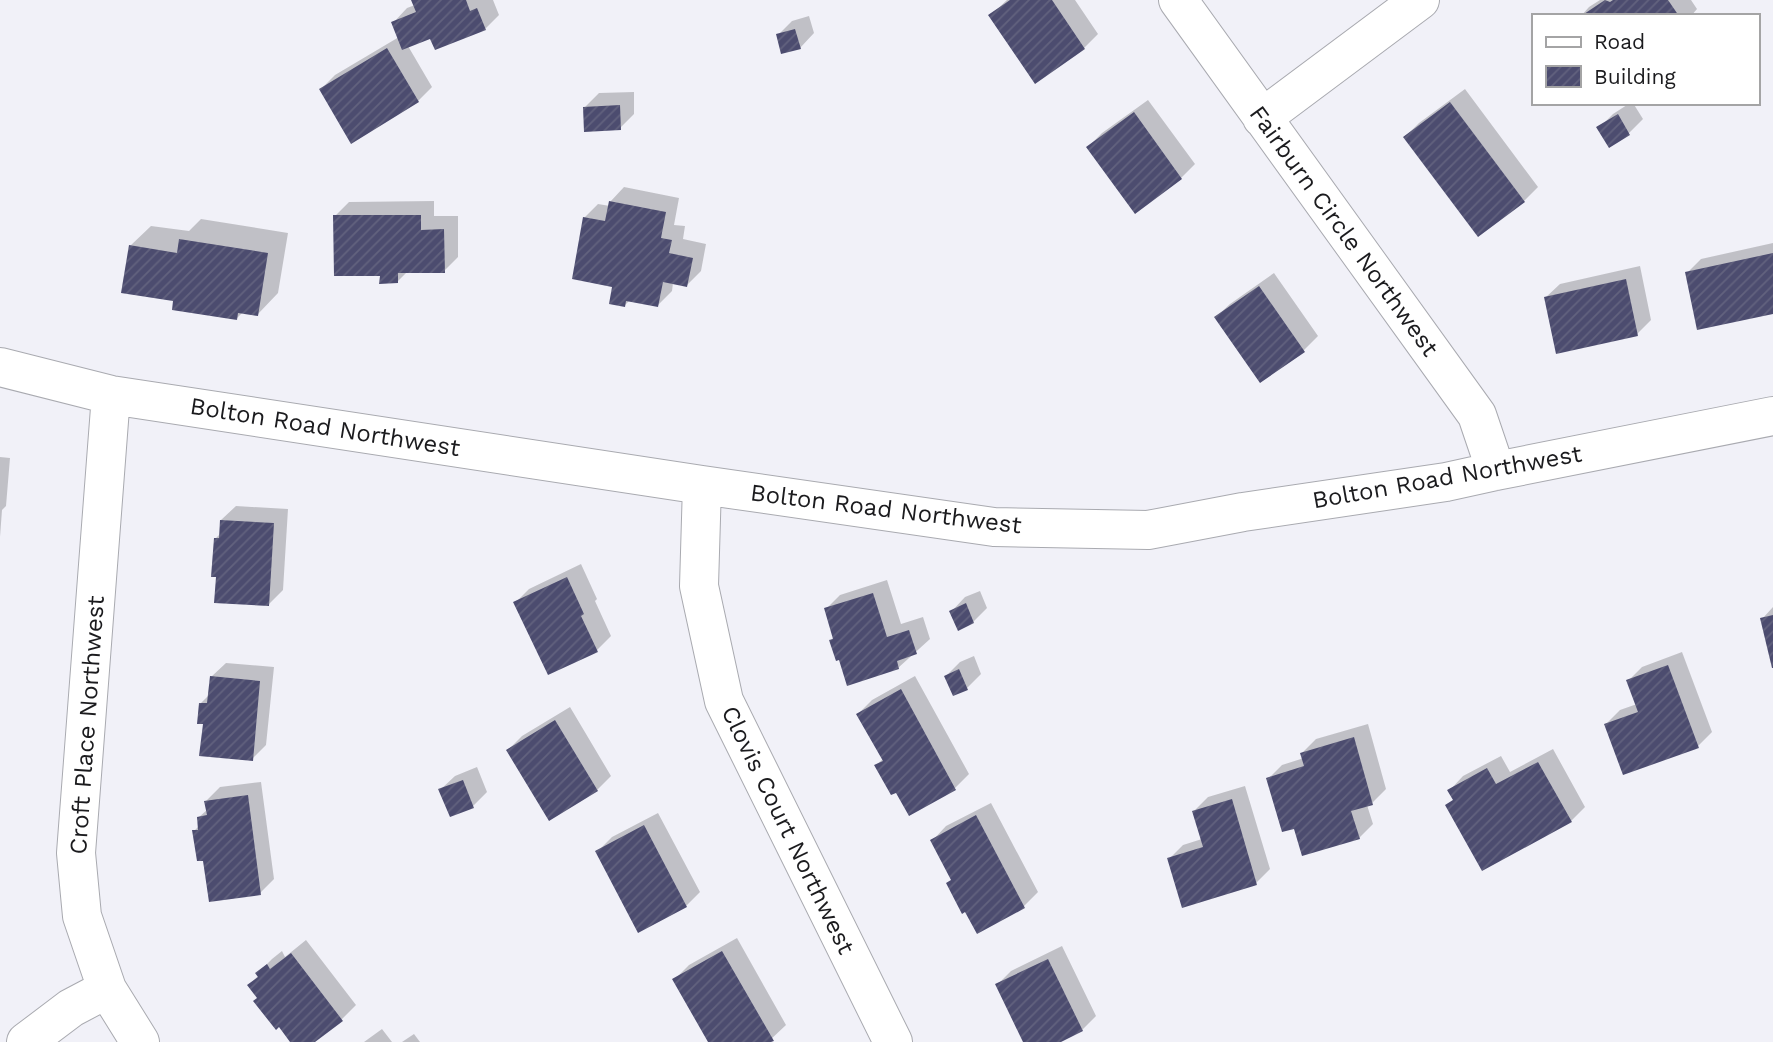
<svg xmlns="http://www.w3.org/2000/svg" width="1773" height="1042" viewBox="0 0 1773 1042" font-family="'Work Sans',sans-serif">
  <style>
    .shadow { fill: #0003 }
    .building { fill: url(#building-hatch) }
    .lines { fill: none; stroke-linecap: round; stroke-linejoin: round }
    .minor-casing { stroke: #a9aab0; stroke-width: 40 }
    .minor { stroke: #fff; stroke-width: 38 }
    .labels { text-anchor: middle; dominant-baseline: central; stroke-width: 7; stroke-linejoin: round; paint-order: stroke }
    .street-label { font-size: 24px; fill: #1b1b1e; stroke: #fff }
  </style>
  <defs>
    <pattern id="building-hatch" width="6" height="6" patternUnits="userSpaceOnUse" patternTransform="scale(1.75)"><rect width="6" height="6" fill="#4c4c6f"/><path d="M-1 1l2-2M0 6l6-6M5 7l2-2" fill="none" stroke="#62627e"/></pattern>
  </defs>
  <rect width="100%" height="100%" fill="#f1f1f8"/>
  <path class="shadow" d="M413,0H493L499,15L485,29L431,37L408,46L432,87L418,101L321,89L335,75L399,37L393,23L407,8L415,5Z
    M1007,0H1075L1098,34L1084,48L991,15Z
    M1600,0H1691L1697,9L1691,16H1581L1589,7Z
    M809,16L814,33L800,48L778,35L792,21Z
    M1465,89L1538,187L1524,201L1405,137L1419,123Z
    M634,92V114L620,128L585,107L599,93Z
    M1148,100L1195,164L1181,178L1088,147L1102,133Z
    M1630,103H1633L1643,119L1629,133L1599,128L1613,114Z
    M624,187L679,198L674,225L685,226L683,239L706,244L701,271L687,285L673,283L672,291L658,305L630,300L625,305L614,285L584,218L598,204L610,206V202Z
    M434,201V216H458V257L444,271L407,272L398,281L381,274L335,216L349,202Z
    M201,219L288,233L278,293L258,314L243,312L236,319L175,300L130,246L151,226L189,231Z
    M1773,243V312L1687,273L1701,259Z
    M1640,266L1651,320L1637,334L1545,298L1560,284Z
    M1274,273L1318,336L1304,350L1260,381L1216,317L1230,304Z
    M0,457L10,458L6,506L2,510L0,537Z
    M236,506L288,509L283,590L269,604L216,538L221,533V520Z
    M581,564L597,599L595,601L611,636L597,650L548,673L515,603L529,589Z
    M887,580L901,624L923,617L930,639L898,668L831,640L834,637L826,609L840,595Z
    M980,591L987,608L973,622L951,612L965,597Z
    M1773,607V665L1762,619Z
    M1682,652L1712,732L1698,746L1606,724L1620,710L1637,704L1628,681L1642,667Z
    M974,656L981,674L967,688L946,676L960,662Z
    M226,663L274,667L266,745L252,759L205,722L201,703L209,695L211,677Z
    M915,676L969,774L955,788L909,814L896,790L876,765L883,759L858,714L872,700Z
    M570,707L611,776L597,790L550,819L508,750L522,736Z
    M1368,724L1386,789L1372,803L1367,805L1373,824L1359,838L1295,827L1268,779L1282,765L1304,758L1302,753L1316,739Z
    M1553,749L1585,807L1571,821L1447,805L1454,799L1449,791L1463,776L1501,756L1510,772Z
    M477,767L487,792L473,806L440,790L455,776Z
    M261,782L274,879L260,893L194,831L199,826L198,818L208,809L206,801L220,787Z
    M1245,786L1270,869L1256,883L1169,859L1183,845L1202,839L1194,811L1208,797Z
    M991,803L1038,892L1024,906L978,931L932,841L946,826Z
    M658,813L700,892L686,906L598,851L612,837Z
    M737,938L786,1025L768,1042H710L675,979L689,965Z
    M306,940L356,1005L342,1019L312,1042H293L249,985L259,975L258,973L272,959L282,951L285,957Z
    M1062,946L1096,1016L1082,1030L1057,1042H1025L997,985L1011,971Z
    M382,1029L392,1042H364Z
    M414,1034L420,1042H402Z"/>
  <path class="building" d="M411,0H466L470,11L477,8L486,30L435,50L430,39L402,50L391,22L416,12Z
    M1010,0H1052L1085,49L1035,84L988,15Z
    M1605,0L1610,2L1613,0H1668L1679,16H1581Z
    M795,29L801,49L781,54L776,34Z
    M387,48L419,102L351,144L319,89Z
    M1450,102L1525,202L1478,237L1403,137Z
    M620,105L621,130L584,132L583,107Z
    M1134,112L1182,179L1135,214L1086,147Z
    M1618,114L1630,135L1609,148L1596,127Z
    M609,201L666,212L661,238L672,240L669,253L693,258L687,287L663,282L658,307L626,301L625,307L609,304L612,287L572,279L583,217L605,221Z
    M333,215H421V230L444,229L445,273H398V283L379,284L380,276H334Z
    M179,239L268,253L258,316L238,313L237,320L172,310L173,301L121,293L129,245L177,253Z
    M1773,253V314L1697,330L1685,272Z
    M1626,279L1638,336L1556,354L1544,297Z
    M1259,286L1305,352L1260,383L1214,317Z
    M220,520L274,523L269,606L214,603L216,577H211L214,538H219Z
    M567,577L584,614L581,616L598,652L548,675L513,602Z
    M873,593L887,637L909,630L917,654L897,661L899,669L847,686L839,660L836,661L829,640L833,639L824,608Z
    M966,603L974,623L958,631L949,611Z
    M1773,615V668H1772L1760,618Z
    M1668,665L1699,748L1623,775L1604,724L1638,712L1626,680Z
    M959,669L968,690L953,696L944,676Z
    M210,676L260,681L253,761L199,756L203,724H197L199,703H207Z
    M901,689L956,790L909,816L896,793L891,795L874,765L883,761L856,714Z
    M555,720L598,791L549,821L506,750Z
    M1354,737L1373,805L1351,811L1360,839L1302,856L1294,829L1282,832L1266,778L1304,766L1300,753Z
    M1538,762L1572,822L1482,871L1445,805L1453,800L1447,790L1487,768L1496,784Z
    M463,780L474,808L450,817L438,789Z
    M248,795L261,895L209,902L203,861H197L192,830H198L197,817L207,815L204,801Z
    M1232,799L1257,885L1182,908L1167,858L1203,847L1192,811Z
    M976,815L1025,908L977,934L965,912L962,914L946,883L951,880L930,840Z
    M644,825L687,907L638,933L595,851Z
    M722,951L774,1041L771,1042H708L672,979Z
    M291,953L343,1021L315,1042H290L279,1027L276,1030L253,1001L257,998L247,985L258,977L255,973L267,964L270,969Z
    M1048,959L1083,1031L1061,1042H1023L995,984Z"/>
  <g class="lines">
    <defs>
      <path id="minor" d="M1178,0L1477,415L1496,471
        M1262,118L1420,0
        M0,367L111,395L702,485L994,527L1148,530L1243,512L1446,482L1496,471L1773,416
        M111,395L76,853L82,916L107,989L140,1042
        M702,485L699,586L724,701L893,1042
        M26,1042L71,1008L107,989"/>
    </defs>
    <use href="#minor" class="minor-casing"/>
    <use href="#minor" class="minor"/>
  </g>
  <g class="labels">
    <g class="street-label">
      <text transform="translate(1344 231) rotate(54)">Fairburn Circle Northwest</text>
      <text transform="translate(325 427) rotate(9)">Bolton Road Northwest</text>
      <text transform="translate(1447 477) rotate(-10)">Bolton Road Northwest</text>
      <text transform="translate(886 509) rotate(7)">Bolton Road Northwest</text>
      <text transform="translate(87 725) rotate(-86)">Croft Place Northwest</text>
      <text transform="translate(788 830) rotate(64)">Clovis Court Northwest</text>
    </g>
  </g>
  <rect x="1532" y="14" width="228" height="91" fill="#ffffff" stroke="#a4a4a5" stroke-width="2"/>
  <rect x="1546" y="37" width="35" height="10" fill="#ffffff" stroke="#a4a4a5" stroke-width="2"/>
  <text x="1594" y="49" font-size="21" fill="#1b1b1e">Road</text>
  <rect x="1546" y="66" width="35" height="21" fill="url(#building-hatch)" stroke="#a4a4a5" stroke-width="2"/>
  <text x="1594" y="84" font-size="21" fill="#1b1b1e">Building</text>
</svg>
